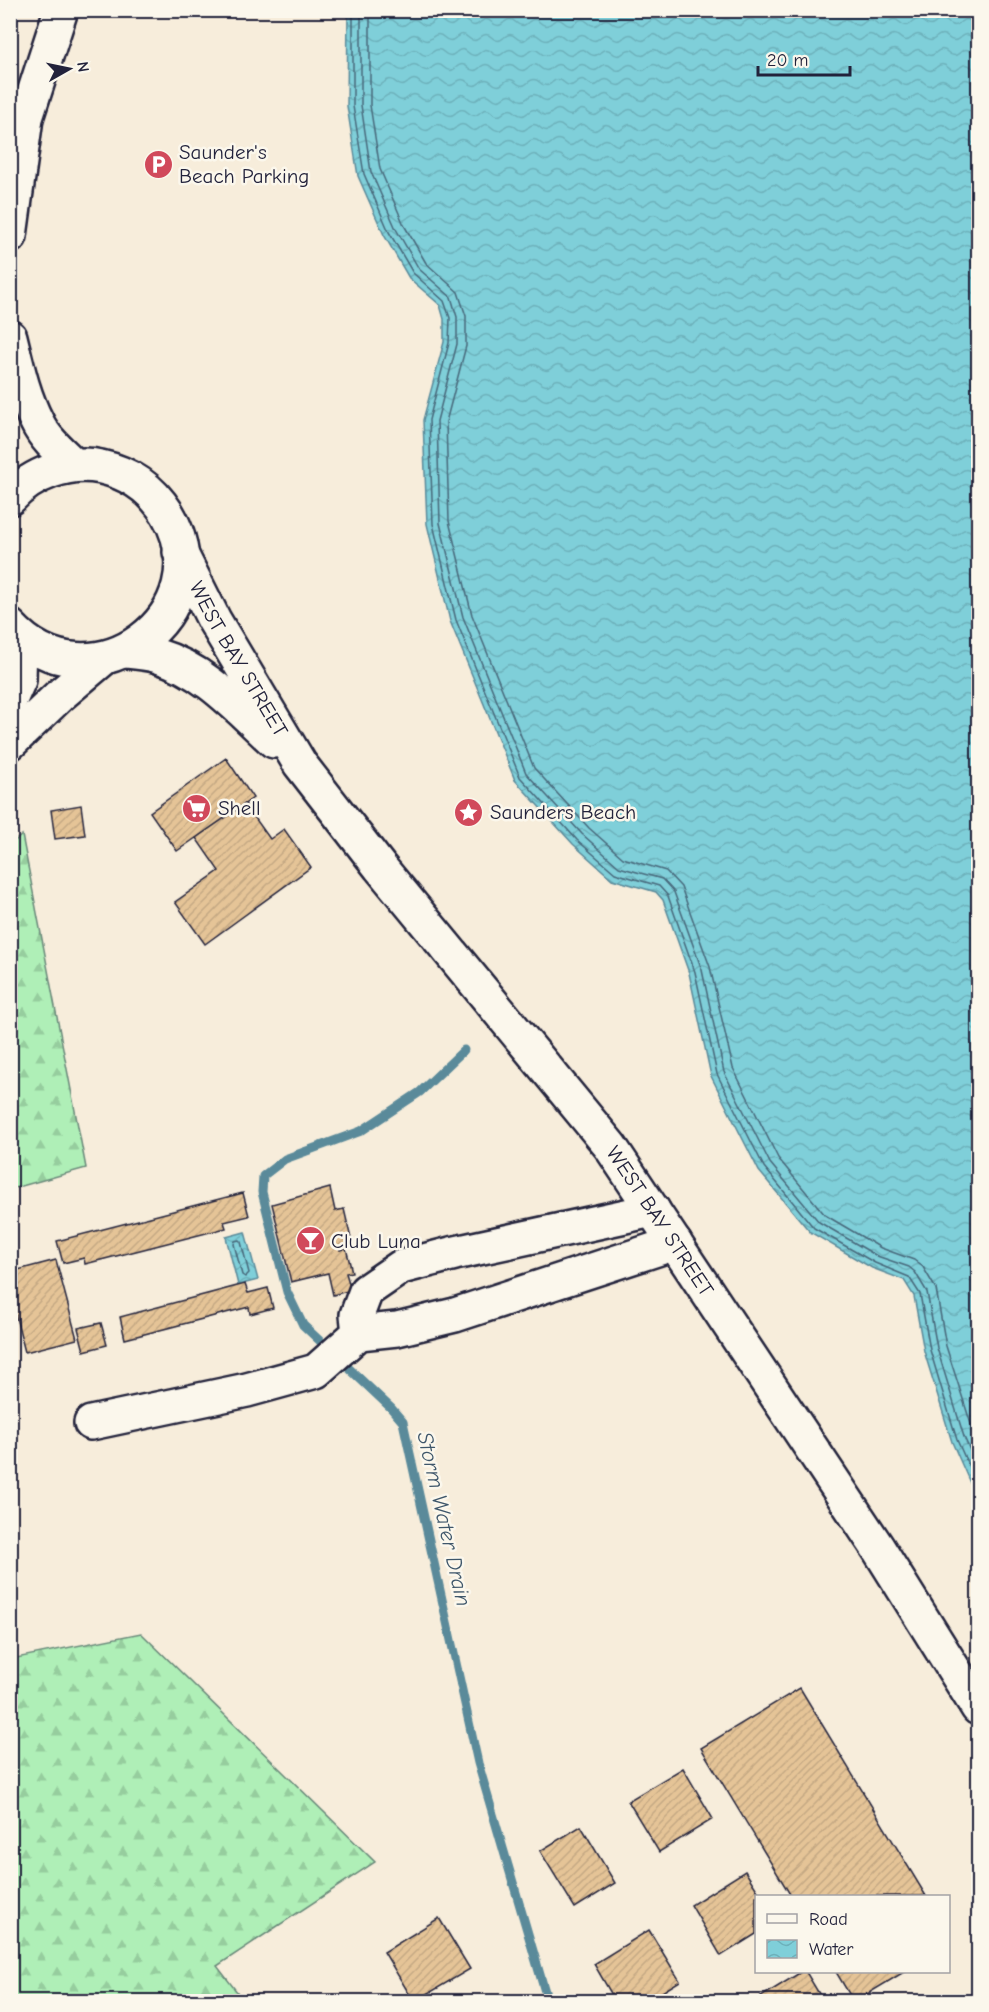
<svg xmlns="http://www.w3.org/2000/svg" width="989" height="2012" viewBox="0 0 989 2012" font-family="'Comic Neue',sans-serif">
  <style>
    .forest { fill: url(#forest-firs); stroke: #688879; stroke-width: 1.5 }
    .water { fill: url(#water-waves); stroke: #5a8a9a; stroke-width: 1.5 }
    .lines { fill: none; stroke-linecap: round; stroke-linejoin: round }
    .shore { stroke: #47677a; stroke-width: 1.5 }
    .stream { stroke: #5a8a9a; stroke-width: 9 }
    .building { fill: url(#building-hatch); stroke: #22223b; stroke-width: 1.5 }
    .minor-casing { stroke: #22223b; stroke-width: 38 }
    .major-casing { stroke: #22223b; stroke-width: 38 }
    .highway-casing { stroke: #22223b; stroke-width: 38 }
    .minor { stroke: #fbf7ec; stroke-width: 33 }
    .major { stroke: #fbf7ec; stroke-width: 33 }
    .highway { stroke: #fbf7ec; stroke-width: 33 }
    .labels { text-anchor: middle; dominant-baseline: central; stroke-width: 5; stroke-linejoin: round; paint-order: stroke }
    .poi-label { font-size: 21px; fill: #22223b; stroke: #fbf7ec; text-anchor: start }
    .street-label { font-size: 21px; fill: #22223b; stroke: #fbf7ec }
    .water-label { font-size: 22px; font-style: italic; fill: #3e566a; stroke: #fbf7ec }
  </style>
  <defs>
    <pattern id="forest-firs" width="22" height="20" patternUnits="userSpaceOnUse" patternTransform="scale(1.5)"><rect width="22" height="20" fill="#afefb7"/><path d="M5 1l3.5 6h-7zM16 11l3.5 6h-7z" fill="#96cd9e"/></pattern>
    <pattern id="water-waves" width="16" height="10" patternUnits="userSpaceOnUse" patternTransform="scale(1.5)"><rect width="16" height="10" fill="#7fcfd9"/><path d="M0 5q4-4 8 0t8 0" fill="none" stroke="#6db1bb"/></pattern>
    <pattern id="building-hatch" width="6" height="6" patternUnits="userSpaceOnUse" patternTransform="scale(1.5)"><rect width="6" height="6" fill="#e5c497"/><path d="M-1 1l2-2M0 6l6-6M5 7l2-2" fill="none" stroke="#c4a883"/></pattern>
  </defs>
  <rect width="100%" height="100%" fill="#f7eddb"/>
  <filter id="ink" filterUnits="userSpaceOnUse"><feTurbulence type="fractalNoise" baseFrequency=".0167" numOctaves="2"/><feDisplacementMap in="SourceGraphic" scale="12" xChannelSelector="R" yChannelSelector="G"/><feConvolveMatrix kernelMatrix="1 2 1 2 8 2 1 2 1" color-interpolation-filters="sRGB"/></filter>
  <g filter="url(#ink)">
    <path class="forest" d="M22,835L86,1168L11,1189L10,845Z
      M141,1633L375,1862L217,1966L244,2001H11V1659Z"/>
    <path class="water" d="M348,11H978V1501L952,1442L924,1351L914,1296L904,1280L872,1268L810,1232L759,1171L711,1076L689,973L663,900L656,892L612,879L573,844L515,780L450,621L427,524L423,420L444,342V319L440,305L409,278L384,235L358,176L347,106Z
      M245,1232L258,1280L238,1285L226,1237Z"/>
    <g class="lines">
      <path class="shore" d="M353,10V106L364,174L389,232L413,273L444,301L450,318L449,343L429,420L433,524L456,620L520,777L577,840L615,873L659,886L668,896L695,972L717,1074L764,1167L814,1228L875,1263L909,1277L920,1294L930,1350L957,1440L978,1487
        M361,10V105L371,172L396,229L419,269L451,297L457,317V344L437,421L440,523L463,617L526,773L582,834L619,867L662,879L674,892L702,970L724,1072L770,1163L819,1222L877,1256L909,1267L915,1272L927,1292L937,1348L964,1437L978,1468
        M370,10V105L380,169L404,225L426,263L458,292L466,316V346L446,422L449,521L472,615L534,768L589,828L623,858L666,871L681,887L710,967L733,1068L778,1158L825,1215L881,1248L914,1260L923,1267L936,1289L946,1346L978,1446
        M239,1240L241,1242L249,1273L245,1277L242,1275L234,1244L235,1241Z"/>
      <path class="stream" d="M464,1050L420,1092L361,1131L285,1159L263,1176L262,1192L287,1292L303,1325L391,1408L403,1422L478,1763L548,2002"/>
    </g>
    <path class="building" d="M226,758L253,798L177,851L150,812Z
      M245,804L270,839L284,829L311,867L205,944L175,902L219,871L196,838Z
      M81,805L85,835L55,839L51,810Z
      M330,1188L335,1211L344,1209L352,1243L339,1247L340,1250L346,1248L352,1272L346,1273L351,1290L333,1295L328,1273L291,1282L272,1204Z
      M243,1193L249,1216L224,1222L226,1228L85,1264L84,1258L63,1263L57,1241Z
      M56,1260L77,1339L25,1352L10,1294V1272Z
      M245,1284L248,1293L268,1288L273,1308L250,1314L249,1307L125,1339L120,1317Z
      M101,1323L107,1345L84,1351L78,1328Z
      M800,1688L926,1896H791L701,1748Z
      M683,1768L713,1819L659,1852L628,1801Z
      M581,1826L615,1883L575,1908L540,1851Z
      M745,1871L761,1896H756V1934L721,1956L691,1905Z
      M439,1918L470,1969L414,2002L384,1952Z
      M649,1930L680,1981L646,2002H616L594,1964Z
      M801,1972H806L824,2002H753Z
      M836,1972H904L854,2002Z"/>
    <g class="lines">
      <defs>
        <path id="minor" d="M359,1333L357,1315L366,1291L401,1267L455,1253L653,1210
          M91,1423L247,1390L316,1371L359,1333L397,1329L455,1315L675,1243"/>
        <path id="major" d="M10,236L26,118L61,10
          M10,337C17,366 23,395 37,422C45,439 60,452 74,465"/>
        <g id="highway">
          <path d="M10,498C32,474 69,460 101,467C129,473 152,489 167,513C227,613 90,714 10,626"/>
          <path id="s1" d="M180,552L214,620L300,764L380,867L610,1146L878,1548L978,1708"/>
          <path d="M125,651C136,652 148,653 158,656C205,670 239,709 274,741"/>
          <path d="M10,700L19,680L20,637"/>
          <path d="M10,743L59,696L104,658"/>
        </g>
      </defs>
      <use href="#minor" class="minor-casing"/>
      <use href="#major" class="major-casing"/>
      <use href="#highway" class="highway-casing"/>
      <use href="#minor" class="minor"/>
      <use href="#major" class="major"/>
      <use href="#highway" class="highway"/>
    </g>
  </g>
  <defs>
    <symbol id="parking-disc" viewBox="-11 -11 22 22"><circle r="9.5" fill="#d1495b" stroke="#fbf7ec"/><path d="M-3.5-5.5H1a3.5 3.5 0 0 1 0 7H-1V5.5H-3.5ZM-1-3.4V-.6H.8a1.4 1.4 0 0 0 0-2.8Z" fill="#fff"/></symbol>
    <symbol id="supermarket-disc" viewBox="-11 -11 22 22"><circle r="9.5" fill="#d1495b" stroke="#fbf7ec"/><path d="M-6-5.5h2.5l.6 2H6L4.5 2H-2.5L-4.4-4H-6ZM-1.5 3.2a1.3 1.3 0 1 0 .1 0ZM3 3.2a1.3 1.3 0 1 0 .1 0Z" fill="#fff"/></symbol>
    <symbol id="sight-disc" viewBox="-11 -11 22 22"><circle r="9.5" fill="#d1495b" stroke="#fbf7ec"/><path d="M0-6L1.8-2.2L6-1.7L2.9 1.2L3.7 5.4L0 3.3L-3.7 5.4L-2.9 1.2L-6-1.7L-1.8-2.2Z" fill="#fff"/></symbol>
    <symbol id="bar-disc" viewBox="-11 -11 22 22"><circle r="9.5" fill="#d1495b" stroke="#fbf7ec"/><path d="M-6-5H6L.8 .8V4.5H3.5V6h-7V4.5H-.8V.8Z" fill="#fff"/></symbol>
  </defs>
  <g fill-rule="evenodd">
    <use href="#parking-disc" x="142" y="148" width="33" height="33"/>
    <use href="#supermarket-disc" x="180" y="792" width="33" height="33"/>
    <use href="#sight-disc" x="452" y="796" width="33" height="33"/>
    <use href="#bar-disc" x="294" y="1224" width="33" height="33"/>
  </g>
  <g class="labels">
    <g class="poi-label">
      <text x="179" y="152">Saunder's<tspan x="179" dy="24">Beach Parking</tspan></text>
      <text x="218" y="808">Shell</text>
      <text x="490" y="812">Saunders Beach</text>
      <text x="331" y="1241">Club Luna</text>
    </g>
    <g class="street-label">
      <text stroke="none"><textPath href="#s1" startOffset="122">WEST BAY STREET</textPath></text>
      <text stroke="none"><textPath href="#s1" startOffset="826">WEST BAY STREET</textPath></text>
    </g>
    <g class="water-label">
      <text transform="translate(444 1519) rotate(77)">Storm Water Drain</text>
    </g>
  </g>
  <rect width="989" height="2012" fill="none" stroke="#fbf7ec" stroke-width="36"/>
  <rect x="18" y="18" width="953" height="1976" fill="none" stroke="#22223b" stroke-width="2" filter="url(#ink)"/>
  <rect x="755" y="1895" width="195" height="78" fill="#fbf7ec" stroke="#a4a2a5" stroke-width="1.5"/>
  <rect x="767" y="1914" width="30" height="9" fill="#fbf7ec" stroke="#a4a2a5" stroke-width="1.5"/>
  <text x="809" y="1925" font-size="18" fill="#22223b">Road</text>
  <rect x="767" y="1940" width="30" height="18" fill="url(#water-waves)" stroke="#a4a2a5" stroke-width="1.5"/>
  <text x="809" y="1955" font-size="18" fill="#22223b">Water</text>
  <g transform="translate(69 69) rotate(81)" stroke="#fbf7ec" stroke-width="4.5" paint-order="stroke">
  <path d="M0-4.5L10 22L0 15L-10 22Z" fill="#22223b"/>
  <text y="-9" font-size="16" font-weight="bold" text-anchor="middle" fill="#22223b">N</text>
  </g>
  <path d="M758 66v9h92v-9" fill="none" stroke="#22223b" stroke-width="3"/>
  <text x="767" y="66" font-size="18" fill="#22223b" stroke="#fbf7ec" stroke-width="4.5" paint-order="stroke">20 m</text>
</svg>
